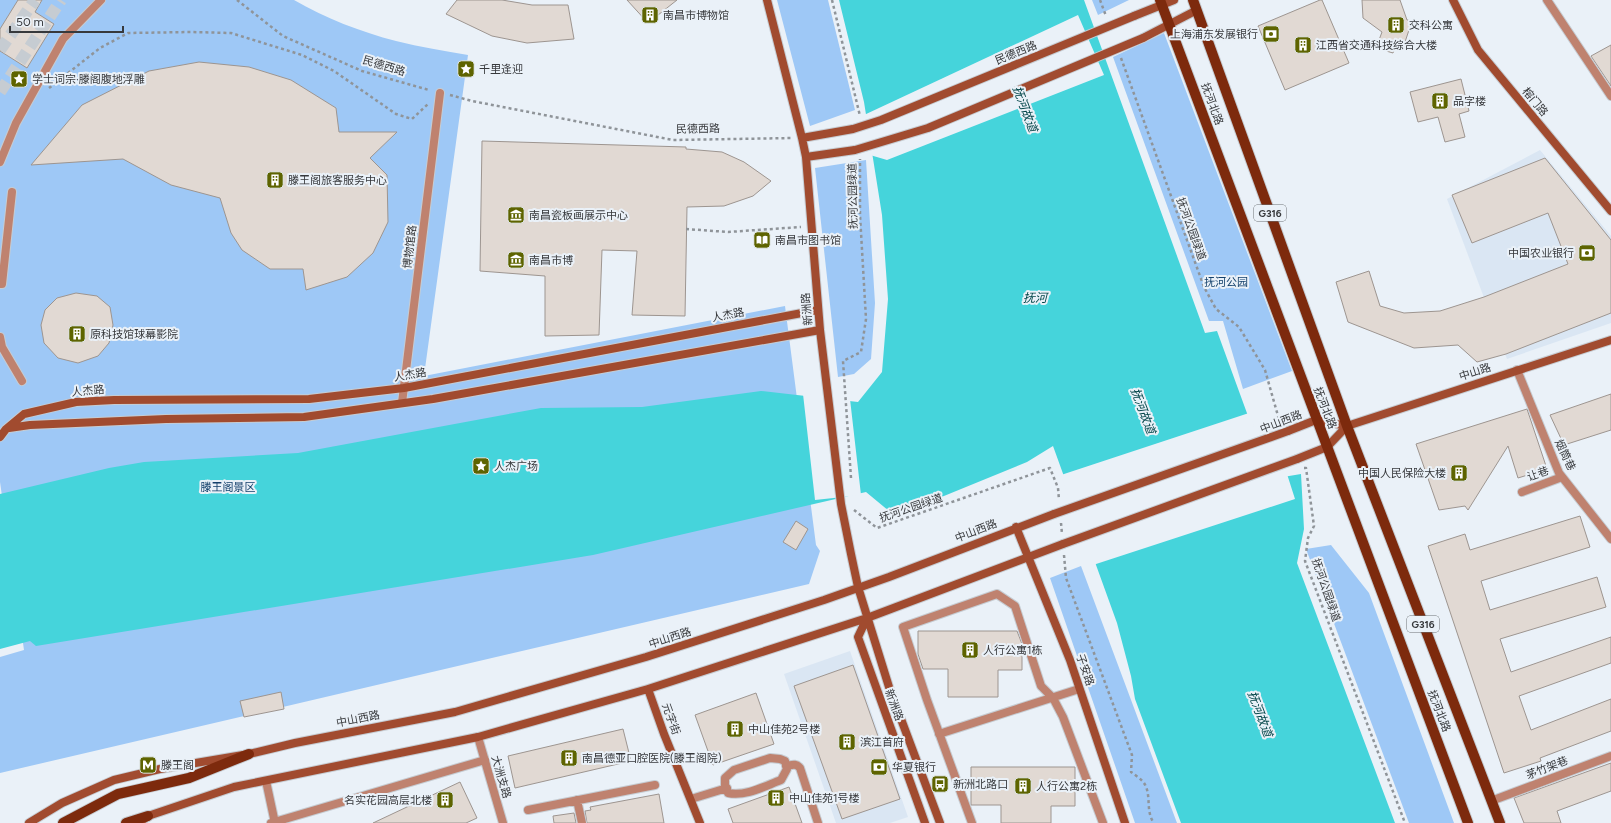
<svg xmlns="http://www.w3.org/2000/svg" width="1611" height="823" viewBox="0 0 1611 823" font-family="Figtree,'Noto Sans SC',sans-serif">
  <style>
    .built { fill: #dae6f3 }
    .green { fill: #9ec8f6 }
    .water { fill: #45d4db }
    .pier { fill: #eaf1f8 }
    .building { fill: #e1d9d3; stroke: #9d9590 }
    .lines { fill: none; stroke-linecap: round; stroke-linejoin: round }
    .highway-tunnel { stroke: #c6ccd2; stroke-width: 12; stroke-dasharray: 12 6; stroke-linecap: butt }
    .lane-casing { stroke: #c6ccd2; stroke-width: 10 }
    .street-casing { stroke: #c6ccd2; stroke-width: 10 }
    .secondary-casing { stroke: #c6ccd2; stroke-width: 10 }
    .primary-casing { stroke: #c6ccd2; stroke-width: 12 }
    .path { stroke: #8f9499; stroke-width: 2.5; stroke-dasharray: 3 3; stroke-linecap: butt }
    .lane { stroke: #bf826f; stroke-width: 8 }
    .street { stroke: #bf826f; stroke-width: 8 }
    .secondary { stroke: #a14b2f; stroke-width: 8 }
    .primary { stroke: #7d2a0d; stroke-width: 10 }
    .secondary-bridge-casing { stroke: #c6ccd2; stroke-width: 10; stroke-linecap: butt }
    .secondary-bridge { stroke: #a14b2f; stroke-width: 8 }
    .labels { text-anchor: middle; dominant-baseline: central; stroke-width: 4; stroke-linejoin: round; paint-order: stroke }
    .shield { fill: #eaf1f8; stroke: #6d7074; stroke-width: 1 }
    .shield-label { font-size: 10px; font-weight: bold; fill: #37393c }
    .poi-label { font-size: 11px; fill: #37393c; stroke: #eaf1f8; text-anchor: start }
    .street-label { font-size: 11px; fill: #37393c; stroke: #eaf1f8 }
    .park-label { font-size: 11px; fill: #13406b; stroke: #eaf1f8 }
    .water-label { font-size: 12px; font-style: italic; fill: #024548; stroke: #eaf1f8 }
  </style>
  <rect width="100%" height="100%" fill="#eaf1f8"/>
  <path class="built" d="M1540,150L1611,236V323L1507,359L1447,199Z
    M850,651L908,817L890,823H836L784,674Z"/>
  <path class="green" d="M0,0H294C325,18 361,32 396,41C420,47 445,51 468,55L424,376L785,306L816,545L820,551L809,584L0,773V657L24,650L0,482Z
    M777,0H828L855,110L810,126Z
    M1092,0H1129L1098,15Z
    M1164,33L1292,371L1243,389L1223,321H1209L1113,57Z
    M866,160L875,303L871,359L854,374L838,377L815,168Z
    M1331,545L1369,593L1454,823H1409L1306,549Z
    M1081,566L1177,823H1135L1050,578Z"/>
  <path class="water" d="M839,0H1084L1205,333L1217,331L1271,479L1301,474L1304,529L1297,563L1395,823H1181L1135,699L1131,676L1117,623L1053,446L1027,462L895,516L866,492L593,555L36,646L30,641L0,649V494L109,468L144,462L298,453L541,408L642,407L761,391L858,402L882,372L888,299L882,215L864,102Z"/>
  <path class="pier" d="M1078,15L1104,75L887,160L870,155L864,115Z
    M803,394L850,399L861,495L815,500Z
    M1249,413L1272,477L1287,474L1295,499L1093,565L1061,475Z"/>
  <path class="building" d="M18,0H42L35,12L54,24L27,68L0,51V29Z
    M457,0H502L532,5H568L574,39L527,43L492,36L446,14Z
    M627,0H677L648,23Z
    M1320,0H1322L1349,63L1285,90L1258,26Z
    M1362,0H1400L1407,20L1412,21L1405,42L1398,39L1393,53L1376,48L1382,32L1363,18Z
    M1611,45V86L1591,56Z
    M199,62L249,67L291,80L336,108L339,132H397L370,158L387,175L388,222L373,253L347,277L306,290L303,269H270L242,250L231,233L220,198L171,185L123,159L31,165L82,105L149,71Z
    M1461,79L1469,111L1459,114L1465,137L1445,142L1438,117L1418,122L1410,92Z
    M482,141L686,147V149L722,152L744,162L771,181L753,196L724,206L687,207L685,316L632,315L637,251L602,250L599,335L545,336V276L480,271Z
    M1545,158L1611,240V313L1506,354L1477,362L1458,345L1414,348L1348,322L1336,282L1369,271L1380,306L1404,313L1440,311L1484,297L1568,264L1548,213L1472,243L1452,195Z
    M76,293L97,296L110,307L113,325L109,343L98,356L78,363L58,358L44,343L41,325L45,310L57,298Z
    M1611,394V430L1564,445L1550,415Z
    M1527,409L1547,469L1518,478L1508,446L1468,510L1465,506L1439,510L1416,444Z
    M1580,516L1590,547L1481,581L1490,610L1597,577L1606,607L1500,639L1511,672L1611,637V663L1519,696L1531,730L1611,699V731L1540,758L1541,761L1504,773L1428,546L1465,534L1470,550Z
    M796,521L808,529L796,550L783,542Z
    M918,631H1017L1022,644V670H998V697H948V669H923L918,654Z
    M853,665L900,799L842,819L794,686Z
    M281,692L284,709L244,717L240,701Z
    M756,693L774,744L713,765L695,715Z
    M623,729L631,761L515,788L508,756Z
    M1611,763V791L1557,811L1561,823H1524L1514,798Z
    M971,767H1075V806H1051V823H1001V805H971Z
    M460,782L477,818L466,823H373Z
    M789,787L802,823H733L728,809Z
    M659,794L664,823H587L585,811L591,810L590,807Z
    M574,813L576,823H554L553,816Z"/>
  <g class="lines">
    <path class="highway-tunnel" d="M0,50L35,0
      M0,92L61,0"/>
    <defs>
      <path id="lane" d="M1547,0L1611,96
        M1517,370L1559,473L1611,539
        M402,403L440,93
        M1522,492L1562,477
        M939,734L1079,689
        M770,758L780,759L785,761L787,769L781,780C765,786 745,797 728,793L725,785V778L734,770Z
        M786,766C792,765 796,763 800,768L818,823
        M266,781L275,823
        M691,799L727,788
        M577,800L582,823
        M1491,801L1611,756
        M528,810L655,785
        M271,823L485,760
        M972,823L927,700L903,627L997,594L1015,606L1041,686L1053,698L1063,717L1103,823"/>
      <path id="street" d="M0,162L16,123L63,39L101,0
        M0,284H2L12,192
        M0,337L2,347L22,381
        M478,737L503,823"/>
      <path id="secondary" d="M767,0L802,138L806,157L820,330L841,504L851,554L858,587L889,687L940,823
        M1453,0L1478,50L1611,211
        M1134,16L1174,0
        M1143,38L1197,10
        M802,138L853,129
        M806,157L855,150
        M9,428L30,425L166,419L304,417L433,399L820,330
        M1288,431L1316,420L1347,426L1611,340
        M0,437L6,429L24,414L76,402L114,400L309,399L404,388L818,310
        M1297,459L1327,447L1347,426
        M1016,527L1070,660L1125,823
        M867,618L858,637L925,823
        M648,689L664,734L700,823
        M144,819L148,816L234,787L478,737L648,689L867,618L1063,544
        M29,823L62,803L114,780L160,769L249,754L295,743L455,712L646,657L824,600L889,577L1054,514"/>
      <path id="primary" d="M1160,0L1468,823
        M1193,0L1347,426L1500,823
        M63,823L118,794L189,778L249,754
        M126,823L148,816"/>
    </defs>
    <use href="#lane" class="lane-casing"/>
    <use href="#street" class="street-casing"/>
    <use href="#secondary" class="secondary-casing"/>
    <use href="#primary" class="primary-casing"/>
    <path class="path" d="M237,0L283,36L362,71L429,90
      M832,0L860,116
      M1100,0L1106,16
      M1121,58L1204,287L1216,309L1239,327L1265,370L1280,423
      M49,88L100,48L128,33L191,32L231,33L302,55L334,71L396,114L412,119L428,104
      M450,95L472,101L673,140L792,138
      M686,229L728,232L801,227
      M1304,468H1306L1314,526L1308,538L1305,561L1405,823
      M851,478L843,361L861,352L866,319L860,215V159
      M854,510L877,528L1050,468L1058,488L1059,500
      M1061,523L1062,534
      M1064,555L1066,578L1132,755L1131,772C1135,775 1141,779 1144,783C1152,795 1145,811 1154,823"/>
    <use href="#lane" class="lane"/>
    <use href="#street" class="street"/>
    <use href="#secondary" class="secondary"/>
    <use href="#primary" class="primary"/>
    <defs>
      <path id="secondary-bridge" d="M853,129L881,120L1134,16
        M855,150L928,128L1143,38
        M1054,514L1288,431
        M1063,544L1297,459"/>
    </defs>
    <use href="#secondary-bridge" class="secondary-bridge-casing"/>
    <use href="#secondary-bridge" class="secondary-bridge"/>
  </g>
  <defs>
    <symbol id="building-square" viewBox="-11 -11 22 22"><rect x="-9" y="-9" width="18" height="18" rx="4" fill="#5e6400" stroke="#eaf1f8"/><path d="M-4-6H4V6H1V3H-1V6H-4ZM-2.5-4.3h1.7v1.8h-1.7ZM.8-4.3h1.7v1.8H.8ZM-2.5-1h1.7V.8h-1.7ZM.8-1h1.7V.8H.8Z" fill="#fff"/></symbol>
    <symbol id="bank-square" viewBox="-11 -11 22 22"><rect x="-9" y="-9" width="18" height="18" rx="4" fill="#5e6400" stroke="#eaf1f8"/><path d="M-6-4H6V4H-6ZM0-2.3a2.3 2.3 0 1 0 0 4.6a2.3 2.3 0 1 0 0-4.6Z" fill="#fff"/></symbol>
    <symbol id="sight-square" viewBox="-11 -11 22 22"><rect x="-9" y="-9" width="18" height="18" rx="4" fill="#5e6400" stroke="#eaf1f8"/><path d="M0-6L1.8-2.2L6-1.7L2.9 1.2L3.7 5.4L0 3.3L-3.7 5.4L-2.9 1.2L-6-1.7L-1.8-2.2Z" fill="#fff"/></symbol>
    <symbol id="museum-square" viewBox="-11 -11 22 22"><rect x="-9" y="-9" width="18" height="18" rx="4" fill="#5e6400" stroke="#eaf1f8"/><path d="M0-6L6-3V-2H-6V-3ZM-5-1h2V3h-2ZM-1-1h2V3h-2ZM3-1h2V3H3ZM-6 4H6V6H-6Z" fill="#fff"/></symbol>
    <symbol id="library-square" viewBox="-11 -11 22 22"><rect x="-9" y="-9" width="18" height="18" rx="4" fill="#5e6400" stroke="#eaf1f8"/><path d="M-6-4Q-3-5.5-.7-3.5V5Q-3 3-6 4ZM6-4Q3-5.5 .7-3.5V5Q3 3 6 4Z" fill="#fff"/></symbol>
    <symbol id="metro-square" viewBox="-11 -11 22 22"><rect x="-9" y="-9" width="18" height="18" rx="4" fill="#5e6400" stroke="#eaf1f8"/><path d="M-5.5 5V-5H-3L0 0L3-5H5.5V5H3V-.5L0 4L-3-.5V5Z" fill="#fff"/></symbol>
    <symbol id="bus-square" viewBox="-11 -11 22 22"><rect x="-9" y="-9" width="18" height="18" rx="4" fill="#5e6400" stroke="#eaf1f8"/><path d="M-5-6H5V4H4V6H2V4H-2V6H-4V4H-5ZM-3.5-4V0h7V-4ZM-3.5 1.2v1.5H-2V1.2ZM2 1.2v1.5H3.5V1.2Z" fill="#fff"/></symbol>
  </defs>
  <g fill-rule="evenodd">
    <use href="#building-square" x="640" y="5" width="20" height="20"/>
    <use href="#building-square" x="1386" y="15" width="20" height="20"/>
    <use href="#bank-square" x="1261" y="24" width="20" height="20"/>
    <use href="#building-square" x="1293" y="35" width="20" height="20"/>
    <use href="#sight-square" x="456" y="59" width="20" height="20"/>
    <use href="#sight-square" x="9" y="69" width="20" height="20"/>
    <use href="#building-square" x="1430" y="91" width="20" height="20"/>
    <use href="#building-square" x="265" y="170" width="20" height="20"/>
    <use href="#museum-square" x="506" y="205" width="20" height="20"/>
    <use href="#library-square" x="752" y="230" width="20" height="20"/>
    <use href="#bank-square" x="1577" y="243" width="20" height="20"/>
    <use href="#museum-square" x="506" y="250" width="20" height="20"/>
    <use href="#building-square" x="67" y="324" width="20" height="20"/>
    <use href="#sight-square" x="471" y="456" width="20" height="20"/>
    <use href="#building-square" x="1449" y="463" width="20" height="20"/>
    <use href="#building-square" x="960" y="640" width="20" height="20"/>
    <use href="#building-square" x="725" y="719" width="20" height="20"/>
    <use href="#building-square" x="837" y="732" width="20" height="20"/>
    <use href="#building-square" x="559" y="748" width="20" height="20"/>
    <use href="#metro-square" x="138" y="755" width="20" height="20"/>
    <use href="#bank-square" x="869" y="757" width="20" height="20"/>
    <use href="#bus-square" x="930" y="774" width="20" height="20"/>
    <use href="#building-square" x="1013" y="776" width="20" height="20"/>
    <use href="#building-square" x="766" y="788" width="20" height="20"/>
    <use href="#building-square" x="435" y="790" width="20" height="20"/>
  </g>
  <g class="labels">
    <g class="shield">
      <rect x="1254" y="205" width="32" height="16" rx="3"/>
      <rect x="1407" y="616" width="32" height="16" rx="3"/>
    </g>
    <g class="shield-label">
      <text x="1270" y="213">G316</text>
      <text x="1423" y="624">G316</text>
    </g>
    <g class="poi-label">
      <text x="663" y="15">南昌市博物馆</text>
      <text x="1409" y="25">交科公寓</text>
      <text x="1258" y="34" text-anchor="end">上海浦东发展银行</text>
      <text x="1316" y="45">江西省交通科技综合大楼</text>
      <text x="479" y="69">千里逢迎</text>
      <text x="32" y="79">学士词宗·滕阁腹地浮雕</text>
      <text x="1453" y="101">品字楼</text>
      <text x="288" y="180">滕王阁旅客服务中心</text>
      <text x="529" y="215">南昌瓷板画展示中心</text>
      <text x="775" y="240">南昌市图书馆</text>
      <text x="1574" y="253" text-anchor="end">中国农业银行</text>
      <text x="529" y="260">南昌市博</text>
      <text x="90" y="334">原科技馆球幕影院</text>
      <text x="494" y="466">人杰广场</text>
      <text x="1446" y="473" text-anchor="end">中国人民保险大楼</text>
      <text x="983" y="650">人行公寓1栋</text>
      <text x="748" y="729">中山佳苑2号楼</text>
      <text x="860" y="742">滨江首府</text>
      <text x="582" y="758">南昌德亚口腔医院(滕王阁院)</text>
      <text x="161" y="765">滕王阁</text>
      <text x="892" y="767">华夏银行</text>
      <text x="953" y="784">新洲北路口</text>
      <text x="1036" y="786">人行公寓2栋</text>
      <text x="789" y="798">中山佳苑1号楼</text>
      <text x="432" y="800" text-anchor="end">名实花园高层北楼</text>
    </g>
    <g class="street-label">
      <text transform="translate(1016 53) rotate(-22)">民德西路</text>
      <text transform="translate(384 66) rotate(17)">民德西路</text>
      <text transform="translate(1535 102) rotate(50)">榕门路</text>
      <text transform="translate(1212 104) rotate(70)">抚河北路</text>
      <text transform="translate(698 129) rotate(-1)">民德西路</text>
      <text transform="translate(853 196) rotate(-91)">抚河公园绿道</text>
      <text transform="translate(1191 229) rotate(70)">抚河公园绿道</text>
      <text transform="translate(410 247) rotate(-83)">博物馆路</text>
      <text transform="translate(807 309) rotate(-95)">新洲路</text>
      <text transform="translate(728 315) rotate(-11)">人杰路</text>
      <text transform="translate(1475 372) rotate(-18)">中山路</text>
      <text transform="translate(410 375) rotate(-9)">人杰路</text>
      <text transform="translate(88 391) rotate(-5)">人杰路</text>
      <text transform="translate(1325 408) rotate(69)">抚河北路</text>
      <text transform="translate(1281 422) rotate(-21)">中山西路</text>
      <text transform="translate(1565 455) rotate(65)">烟筒巷</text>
      <text transform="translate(1538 474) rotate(-20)">让巷</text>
      <text transform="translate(911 508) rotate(-19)">抚河公园绿道</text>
      <text transform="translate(976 531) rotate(-21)">中山西路</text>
      <text transform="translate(1326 590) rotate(71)">抚河公园绿道</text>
      <text transform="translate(670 638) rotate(-18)">中山西路</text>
      <text transform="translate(1085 670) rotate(71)">子安路</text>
      <text transform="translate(894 705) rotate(70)">新洲路</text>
      <text transform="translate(1439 711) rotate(69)">抚河北路</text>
      <text transform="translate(358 719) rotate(-11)">中山西路</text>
      <text transform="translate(671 719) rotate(70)">元字街</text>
      <text transform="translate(1547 768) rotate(-21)">茅竹架巷</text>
      <text transform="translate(501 777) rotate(74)">大洲支路</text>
    </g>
    <g class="park-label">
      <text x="1226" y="282">抚河公园</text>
      <text x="228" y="487">滕王阁景区</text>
    </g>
    <g class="water-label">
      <text transform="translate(1025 109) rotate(69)">抚河故道</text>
      <text x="1035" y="298">抚河</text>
      <text transform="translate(1143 411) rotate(69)">抚河故道</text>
      <text transform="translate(1260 714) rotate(69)">抚河故道</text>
    </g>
  </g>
  <path d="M10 26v6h113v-6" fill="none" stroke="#37393c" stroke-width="2"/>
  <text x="16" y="26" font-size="12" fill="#37393c" stroke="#eaf1f8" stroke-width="3" paint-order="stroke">50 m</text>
</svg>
